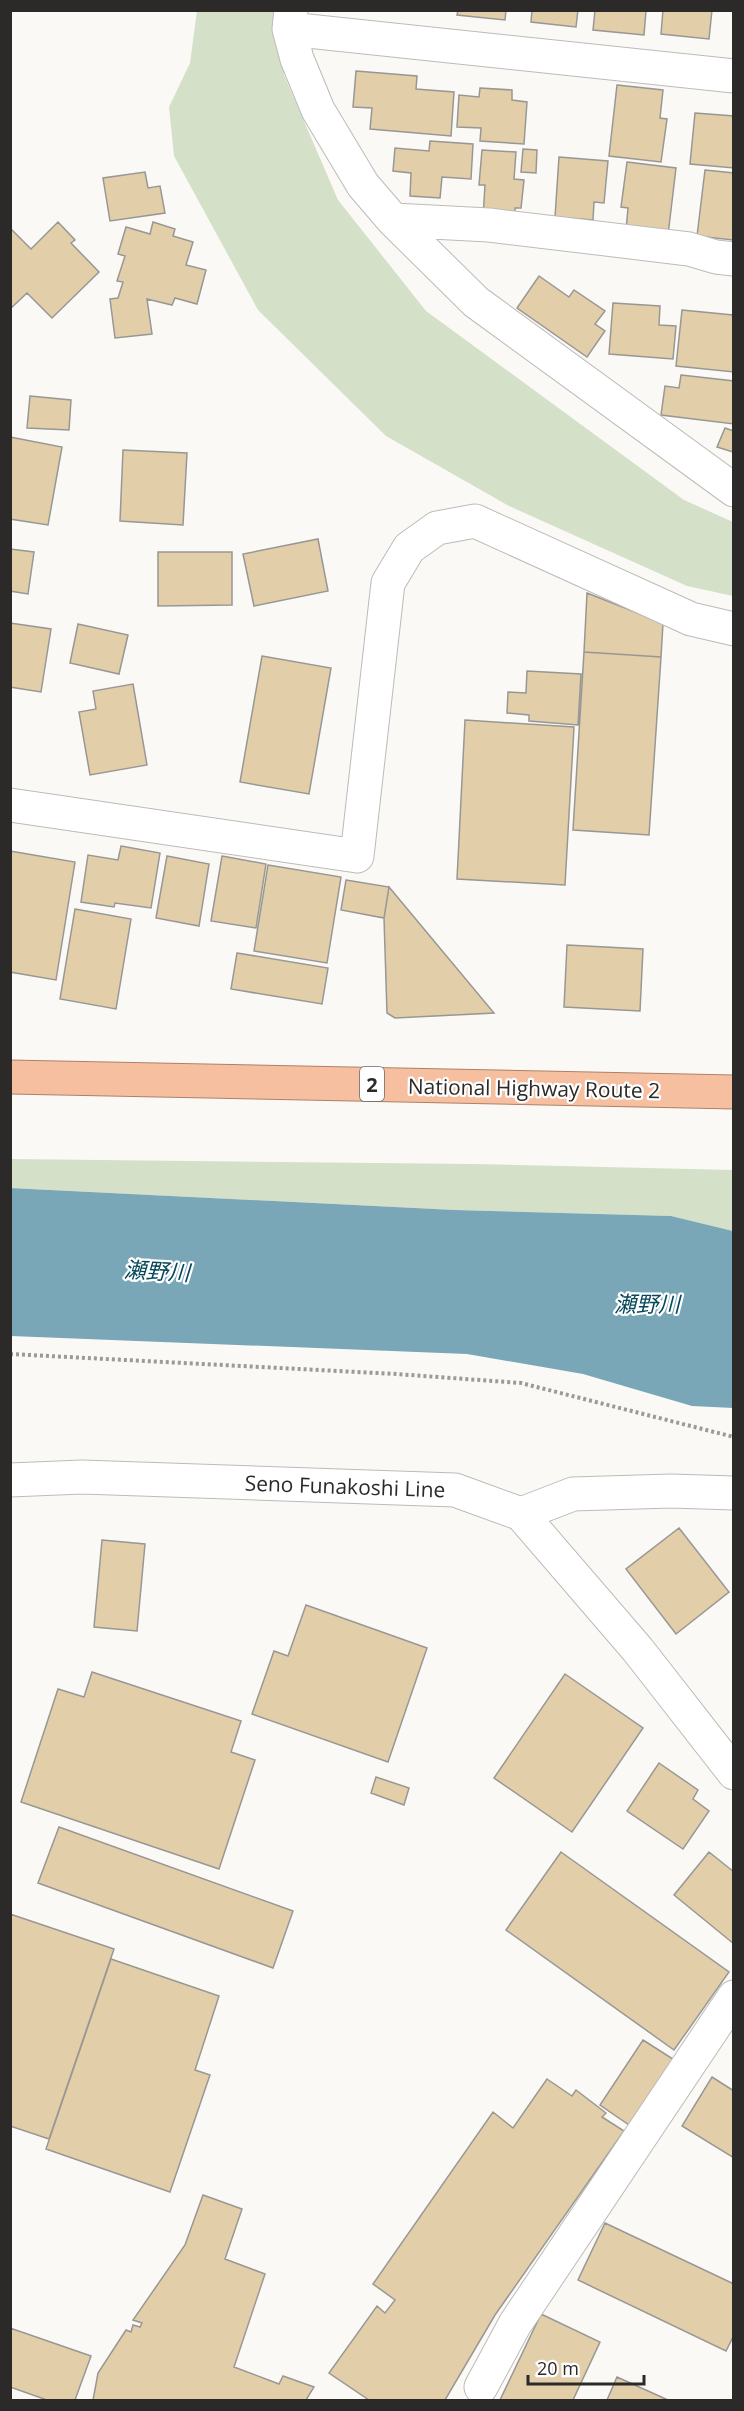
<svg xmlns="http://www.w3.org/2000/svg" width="744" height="2411" viewBox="0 0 744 2411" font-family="'Open Sans','Noto Sans JP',sans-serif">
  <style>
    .green { fill: #d4e0c7 }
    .water { fill: #7aa7b7 }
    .building { fill: #e2cfaa; stroke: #999794; stroke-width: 1.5 }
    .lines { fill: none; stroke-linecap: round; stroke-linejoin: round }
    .minor-casing { stroke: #bdbbb8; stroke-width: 35 }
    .secondary-casing { stroke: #bdbbb8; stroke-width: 35 }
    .trunk-casing { stroke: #ae8067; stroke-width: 35 }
    .path { stroke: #9c9a98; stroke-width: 4; stroke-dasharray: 3 3; stroke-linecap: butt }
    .minor { stroke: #fff; stroke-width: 33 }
    .secondary { stroke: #fff; stroke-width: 33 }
    .trunk { stroke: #f6bfa0; stroke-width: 33 }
    .labels { text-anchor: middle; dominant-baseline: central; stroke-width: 4.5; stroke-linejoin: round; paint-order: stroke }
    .shield { fill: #fff; stroke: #6b6a69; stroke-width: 1.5 }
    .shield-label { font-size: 20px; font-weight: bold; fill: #2b2a29 }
    .street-label { font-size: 21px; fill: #2b2a29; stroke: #fff }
    .water-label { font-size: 22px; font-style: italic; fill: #05485a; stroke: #fff }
  </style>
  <rect width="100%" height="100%" fill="#fbf9f6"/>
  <path class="green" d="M197,11H278L284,75L338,200L426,311L684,500L733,522V596L687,586L509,506L386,436L258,310L174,156L169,107L190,63Z
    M10,1159L473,1164L733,1170V1231L671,1216L455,1210L11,1188Z"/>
  <path class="water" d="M10,1188L455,1210L671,1216L733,1231V1408L692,1406L583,1374L467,1354L11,1336Z"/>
  <path class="building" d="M458,10H506L505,20L457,15Z
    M532,10H578L576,27L531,22Z
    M595,10H654L646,11L644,35L593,30Z
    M663,10H712L709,39L661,34Z
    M356,71L417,76L416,89L454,92L451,136L370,129L372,108L353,107Z
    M617,85L663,90L660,118L667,119L661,162L609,156Z
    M480,88L512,90V100L527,102L524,144L480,141L481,128L457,127L459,95L479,97Z
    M695,113L734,116V168L690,164Z
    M430,141L473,144L471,179L442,177L440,198L410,196L411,173L393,171L395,148L429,151Z
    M523,149L537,150L536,173L521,172Z
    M482,150L516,152L514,179L524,180L521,208H515V219L483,217L485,185H479Z
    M559,157L608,161L604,203L594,202L593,220L555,217Z
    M627,162L676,168L668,235L626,230L628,208L621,207Z
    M705,170L734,173L733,240L697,236Z
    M145,172L148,188L160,186L165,213L110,221L103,178Z
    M58,222L75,240L71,243L99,272L52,318L27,293L10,309V228L31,249Z
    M153,222L175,229L173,236L193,242L186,265L206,270L197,304L175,298L172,305L147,299L152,334L115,338L110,299L118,298L123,282L117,281L125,256L118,254L126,227L150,234Z
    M539,276L569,297L574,290L605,311L595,324L605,331L587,357L517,308Z
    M613,303L660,306L659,325L676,326L673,359L609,354Z
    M682,310L733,315L734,372L676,366Z
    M681,375L734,381V424L661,415L665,386L679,388Z
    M30,396L71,400L69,430L27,428Z
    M725,428L734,431L733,452L717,447Z
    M10,437L62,447L48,525L10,519Z
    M123,450L187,453L183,525L120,521Z
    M318,539L328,591L254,606L243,554Z
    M10,549L34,552L28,594L10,591Z
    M158,552H232V605L158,606Z
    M587,593L663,623L661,657L584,652Z
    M10,623L51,629L41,692L10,687Z
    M78,624L128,635L119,674L70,663Z
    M584,652L661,657L649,835L573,830Z
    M262,656L331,668L309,794L240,782Z
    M527,671L581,674L578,725L529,721V715L507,713L508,692L526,693Z
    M133,684L147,765L90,775L79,712L96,709L93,691Z
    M465,720L574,727L565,885L457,879Z
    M121,846L160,853L151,908L115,903L114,907L81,902L88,855L118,860Z
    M10,851L75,862L56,980L10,972Z
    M167,856L209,864L199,926L156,918Z
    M222,856L266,864L256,928L211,921Z
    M268,865L341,877L327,963L254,951Z
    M346,880L389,887L384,918L341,910Z
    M389,887L494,1013L395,1018L387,1013L384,918Z
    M75,909L131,919L116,1009L60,999Z
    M567,945L643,949L640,1011L564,1007Z
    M237,953L328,968L322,1004L231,989Z
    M679,1528L729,1592L676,1634L626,1569Z
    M102,1540L145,1544L137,1631L94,1627Z
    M306,1605L427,1648L388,1762L252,1714L274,1651L288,1656Z
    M92,1672L241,1721L231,1752L255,1760L219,1869L21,1802L58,1689L84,1697Z
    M565,1674L643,1728L572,1832L494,1778Z
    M659,1763L698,1790L693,1799L709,1811L683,1849L627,1811Z
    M376,1777L409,1788L404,1805L371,1793Z
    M59,1827L293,1911L273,1968L38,1883Z
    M561,1852L729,1972L674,2050L506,1930Z
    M709,1852L734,1872V1944L674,1895Z
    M10,1914L114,1949L49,2139L10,2126Z
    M111,1959L219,1996L195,2070L210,2075L170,2192L46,2149Z
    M643,2040L676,2061L632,2127L600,2105Z
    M712,2077L734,2091V2158L682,2126Z
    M547,2079L572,2096L576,2090L606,2113L602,2117L624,2131L495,2315L445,2400H369L329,2373L377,2306L385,2313L395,2300L373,2284L493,2112L513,2128Z
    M203,2195L242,2209L225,2259L265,2274L234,2367L279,2384L283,2376L314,2387L306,2400H93L98,2373L126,2330L131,2332L133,2325L140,2327L142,2323L133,2320L185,2245Z
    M605,2223L734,2284V2335L726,2351L578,2280Z
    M541,2314L600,2342L573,2400H500Z
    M10,2328L91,2356L75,2400H47L10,2387Z
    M617,2377L668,2400H607Z"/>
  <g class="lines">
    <defs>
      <path id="minor" d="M291,10L289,29L297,59L318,110L363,185L393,220L476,302L734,490
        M289,29L734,76
        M393,220L489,225L689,249L716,257L734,259
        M10,805L357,856L388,583L409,548L437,528L475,521L691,619L734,629
        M521,1514L573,1494L671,1491L734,1493
        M481,2387L515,2324L734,1997"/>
      <path id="secondary" d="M10,1480L82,1477L455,1490L521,1514L638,1650L734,1773"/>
      <path id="trunk" d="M10,1077L734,1092"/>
    </defs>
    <use href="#minor" class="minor-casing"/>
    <use href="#secondary" class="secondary-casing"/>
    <use href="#trunk" class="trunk-casing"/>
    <path class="path" d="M10,1354L396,1374L521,1383L734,1437"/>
    <use href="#minor" class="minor"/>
    <use href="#secondary" class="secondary"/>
    <use href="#trunk" class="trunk"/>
  </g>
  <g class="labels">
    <rect class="shield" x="360" y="1067" width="24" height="34" rx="4.5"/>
    <g class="shield-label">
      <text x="372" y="1084">2</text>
    </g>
    <g class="street-label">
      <text transform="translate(534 1088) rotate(1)">National Highway Route 2</text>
      <text transform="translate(345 1486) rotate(2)">Seno Funakoshi Line</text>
    </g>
    <g class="water-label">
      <text transform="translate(157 1270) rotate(3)">瀬野川</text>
      <text x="647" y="1303">瀬野川</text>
    </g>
  </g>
  <rect width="744" height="2411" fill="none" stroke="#2b2a29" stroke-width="24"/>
  <path d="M528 2375v9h116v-9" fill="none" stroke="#2b2a29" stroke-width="3"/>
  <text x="537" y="2375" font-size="18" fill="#2b2a29" stroke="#ffffff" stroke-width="4.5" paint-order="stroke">20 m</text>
</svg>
